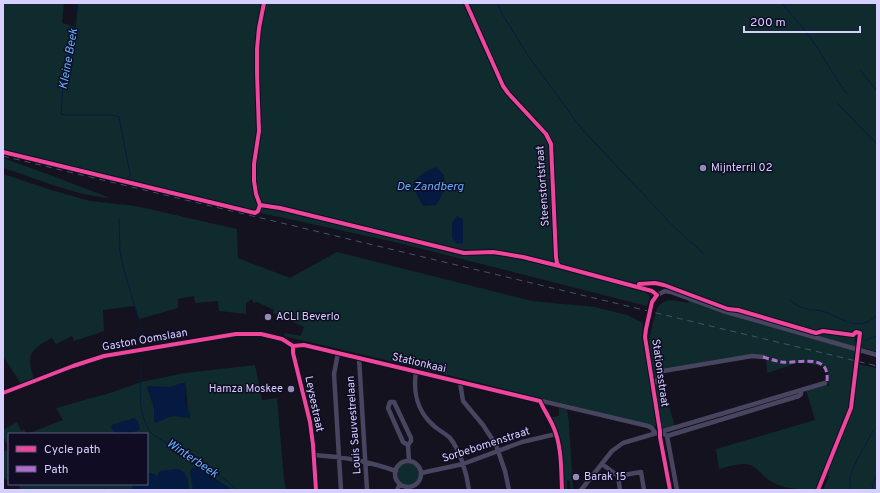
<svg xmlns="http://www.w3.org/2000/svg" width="880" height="493" viewBox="0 0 880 493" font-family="Overpass,sans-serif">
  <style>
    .green { fill: #0f2b2d; fill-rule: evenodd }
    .water { fill: #051a41 }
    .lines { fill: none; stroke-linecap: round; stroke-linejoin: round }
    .stream { stroke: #051a41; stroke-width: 1 }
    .minor { stroke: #474560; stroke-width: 4.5 }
    .rail { stroke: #405569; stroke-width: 1; stroke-dasharray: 6 5; stroke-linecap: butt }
    .minor-bridge { stroke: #474560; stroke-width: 4.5 }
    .quiet { stroke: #b06ccc; stroke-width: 3; stroke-dasharray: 6 3; stroke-linecap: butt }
    .cycleway-casing { stroke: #100c24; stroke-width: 6 }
    .cycleway { stroke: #ed469a; stroke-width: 4 }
    .poi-dot { fill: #928db0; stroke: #100c24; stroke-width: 1.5 }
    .labels { text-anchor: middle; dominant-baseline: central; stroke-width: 3; stroke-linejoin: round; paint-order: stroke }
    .poi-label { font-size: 11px; fill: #d6cfff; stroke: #100c24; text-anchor: start }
    .street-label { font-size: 11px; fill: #d6cfff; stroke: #100c24 }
    .water-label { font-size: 12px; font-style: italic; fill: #5db1ff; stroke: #100c24 }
  </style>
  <rect width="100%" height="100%" fill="#14121e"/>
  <path class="green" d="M3,3H64L62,23L76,27L78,3H877V352L860,347L861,342L853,330L857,350L850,408L817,490C800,490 780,489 766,478C759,472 755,464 743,464C736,464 727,467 719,469L716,449L815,420L806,390L826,384L829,387L828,371L825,367L800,362L767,373L766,358L774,361L775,360L754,354L661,369L654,381L648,344L657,308C665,296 677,301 688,303L692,293L654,281L638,283L623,281L622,285L644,291L647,293L650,297L647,306L399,243L233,207L3,150Z
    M3,158L53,176L110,198C77,196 35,178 3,168Z
    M3,174L51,190L90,201L136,206L237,229L238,258L290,278L337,252L532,301L595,307L627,315L643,323L642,336L658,427L419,368L284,336L285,333L301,336L304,327L273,313L274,310L257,302L253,303L252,299L246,303V314L219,311L218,301L195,303L194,296L178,299V308L139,319L134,306L103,310L104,331L74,341L72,336L56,344L52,338C31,349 25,354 34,379L21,384L3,356Z
    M857,364L877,368V490H823L829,476L826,475L852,409Z
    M255,365L262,400L277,398L284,479L286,490H20L19,485L14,484H147V434H27L63,420L56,408L110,393L141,382L185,373ZM177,385H186L188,412L170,417Z
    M663,375L668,402L675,427L663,429L661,428L654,386Z
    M559,408L567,409L569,423L573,490H571L570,481L567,480V490H564L562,444L552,417L559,416Z
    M17,422L21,431L24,429L27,434H9V481L4,478L3,452L9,449L3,436V430Z
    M397 474a11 11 0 1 1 22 0a11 11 0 1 1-22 0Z"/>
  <path class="water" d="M436,167L444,175C445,187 443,196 436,205L423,206L417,195L413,185C418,175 426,171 436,167Z
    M457,216L463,219V243L457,244L452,238V223Z
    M182,383H185C188,392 184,396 185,403C187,409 191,412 190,418L172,416L155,423L154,421V408L147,388L148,386L169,387Z
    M134,418L138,421L140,429L130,434H115L111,427L112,425Z
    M196,467L230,488L232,490H193L190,471L192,468Z
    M176,469C188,470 188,481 189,490H133L132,484H147V473H152L157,476L160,471Z"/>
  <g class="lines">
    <path class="stream" d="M77,3L73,47L64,71L61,114L65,115H113L119,117L130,174L129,178
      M497,3L504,17L529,57L581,128L673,226L704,254
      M782,3C791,15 801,25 810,37C823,55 833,76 847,94
      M860,70L877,91
      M837,103L877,144
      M119,218L120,252L124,270L146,344
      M790,300C794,303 799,307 803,308C810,311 818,309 825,312C843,319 860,333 877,315
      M864,341L877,336
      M142,357C141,383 135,412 152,434L227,481L237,490
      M104,488L105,490
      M850,490V476L857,460L873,431
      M873,490L872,484L877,475"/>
    <path class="minor" d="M466,3L503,86L508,93L546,134L551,144L557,263L559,266L628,285L647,289L657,295
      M657,295L665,291L671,292L723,311L877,355
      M651,306L657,295
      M648,318L646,329V343L660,431V437L670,490
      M293,346L304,345L648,426L652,428L655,433
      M293,346V353L310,422L313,445L316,490
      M338,353L334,374L341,490
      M359,358L367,490
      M416,372C413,391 417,411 433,425C438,430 445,433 450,438C460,450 467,474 469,490
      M460,382L463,401L483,425L496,445L505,471L509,490
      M652,384L656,382L663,371L752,356L763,357
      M3,393L73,366L104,356L236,334H261L282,339L293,346
      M540,401C544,410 549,417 553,426C562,446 561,469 562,490
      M390,402H394L395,404L411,438V441L408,445L403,442L388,408Z
      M664,434L667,436L677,490
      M667,436L799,396L801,394V391
      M408,445L409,461
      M314,455C345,457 367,461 396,471
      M395 474a13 13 0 1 1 26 0a13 13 0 1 1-26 0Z
      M602,464L618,476L620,490
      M421,473L463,464L522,442L556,434
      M618,476L641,472L644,490
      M397,490L400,484
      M581,490L612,451L623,443L825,383"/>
    <path class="rail" d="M3,156L877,366"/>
    <path class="minor-bridge" d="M648,318L651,306"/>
    <path class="quiet" d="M763,357C770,359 776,361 782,362C798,364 830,352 827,381L825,383"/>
    <defs>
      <path id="cycleway" d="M466,3L503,86L508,93L546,134L551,144L556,257L557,263L559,266
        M3,152L255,213L258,211L260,205L256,194L254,181V164L259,131L257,73V49L259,28L264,3
        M260,205L280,208L464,253L493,252L523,257L559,266L652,291L657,295L652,302L646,329L645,337L660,431V437L670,490
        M639,284L655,283L664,285L728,309L738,310L816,333L823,331L853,335L856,332L860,333L851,408L818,490
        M293,346L304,345L540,401C544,410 549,417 553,426C562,446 561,469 562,490
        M293,346V353L310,422L313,445L316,490
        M3,393L73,366L104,356L236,334H261L282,339L293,346"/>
    </defs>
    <use href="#cycleway" class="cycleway-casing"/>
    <use href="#cycleway" class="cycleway"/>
  </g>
  <g class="poi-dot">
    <circle cx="703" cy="168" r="4"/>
    <circle cx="268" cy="317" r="4"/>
    <circle cx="291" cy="389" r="4"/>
    <circle cx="576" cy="477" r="4"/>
  </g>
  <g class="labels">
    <g class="poi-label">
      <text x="711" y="168">Mijnterril 02</text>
      <text x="276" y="317">ACLI Beverlo</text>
      <text x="283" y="389" text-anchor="end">Hamza Moskee</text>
      <text x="584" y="477">Barak 15</text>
    </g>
    <g class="street-label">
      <text transform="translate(543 186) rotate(-94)">Steenstortstraat</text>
      <text transform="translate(145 340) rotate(-10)">Gaston Oomslaan</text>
      <text transform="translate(419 363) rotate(13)">Stationkaai</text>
      <text transform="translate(660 373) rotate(82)">Stationsstraat</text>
      <text transform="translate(314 404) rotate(78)">Leysestraat</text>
      <text transform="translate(354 425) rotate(-94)">Louis Sauvestrelaan</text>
      <text transform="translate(486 445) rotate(-18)">Sorbebomenstraat</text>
    </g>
    <g class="water-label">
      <text transform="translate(69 59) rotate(-80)">Kleine Beek</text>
      <text x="430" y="187">De Zandberg</text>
      <text transform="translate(192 459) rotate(34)">Winterbeek</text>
    </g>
  </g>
  <rect width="880" height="493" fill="none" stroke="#d6cfff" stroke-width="8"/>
  <rect x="8" y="433" width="140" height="52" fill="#100c24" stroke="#5f5a7c"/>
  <rect x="16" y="446" width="20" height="6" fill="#ed469a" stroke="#5f5a7c"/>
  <text x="44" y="453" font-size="12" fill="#d6cfff">Cycle path</text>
  <rect x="16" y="466" width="20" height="6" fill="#b06ccc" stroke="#5f5a7c"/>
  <text x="44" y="473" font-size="12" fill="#d6cfff">Path</text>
  <path d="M744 26v6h116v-6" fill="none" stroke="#d6cfff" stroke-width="2"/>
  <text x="750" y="26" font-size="12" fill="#d6cfff" stroke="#100c24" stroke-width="3" paint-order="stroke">200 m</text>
</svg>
